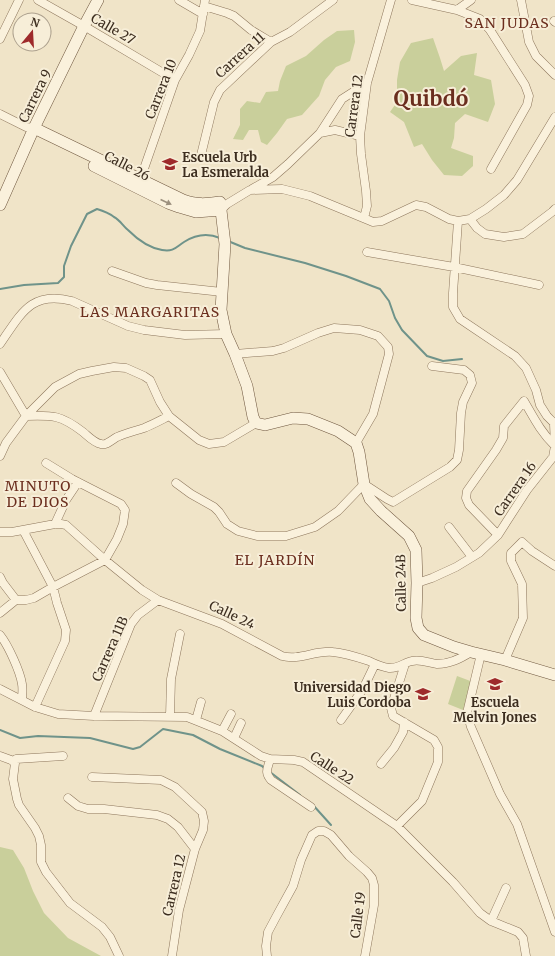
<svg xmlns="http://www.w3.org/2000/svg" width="555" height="956" viewBox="0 0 555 956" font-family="Merriweather,serif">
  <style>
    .green { fill: #c9cf9b }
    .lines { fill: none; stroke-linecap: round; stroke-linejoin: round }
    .stream { stroke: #6f938a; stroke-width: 2 }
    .street-casing { stroke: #8d765c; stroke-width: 9 }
    .secondary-casing { stroke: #6f573f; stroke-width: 12 }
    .street { stroke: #faf1dc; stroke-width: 8 }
    .secondary { stroke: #faf1dc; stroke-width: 11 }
    .oneway { fill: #9c907e }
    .labels { text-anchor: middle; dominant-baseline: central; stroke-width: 4; stroke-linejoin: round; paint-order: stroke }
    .street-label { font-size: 13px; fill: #3d2e20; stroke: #f7eed8 }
    .poi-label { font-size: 13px; font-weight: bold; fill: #3d2e20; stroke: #f7eed8; text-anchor: start }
    .neighbourhood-label { font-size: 14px; letter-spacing: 1px; fill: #6b2e1e; stroke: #f7eed8 }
    .town-label { font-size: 21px; font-weight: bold; fill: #6b2e1e; stroke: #f7eed8 }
  </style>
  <rect width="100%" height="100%" fill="#f0e4c8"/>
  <path class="green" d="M354,30L355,42L350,61L336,67L325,80L319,96L302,115L287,119L277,133L267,145L261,142L258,130H249L243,140L233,139L240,125V109L247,101L260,103L266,92L278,91L280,81L286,66L306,56L324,40L337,31Z
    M433,38L440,58L444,71L461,56L477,53L474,75L491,80L495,104L488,122L465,114L455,123L454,138L451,148L473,156V166L462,176L444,175L432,160L422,144L414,147L404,122L390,112L397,102V80L400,62L411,43Z
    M457,676L473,682L463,710L448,704Z
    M0,847L13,850L24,868L33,891L44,913L68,938L101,956H0Z"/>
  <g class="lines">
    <path class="stream" d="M228,241L245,248L305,263L346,276L380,289L389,301L395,318L402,330L427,356L443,361L462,359
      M0,289L24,285L58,283L64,277V266L71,246L87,214L97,209C104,211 109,213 114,217C120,220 123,226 128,230C137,239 150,248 162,250C174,252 176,247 184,242C195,235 208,233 220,238
      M0,730L20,738L38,736L90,738L133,749L140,747L163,729L193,735L220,749L262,766L265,769
      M270,772L300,795
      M313,805L331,825"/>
    <defs>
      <path id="street" d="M38,0L84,26L175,80
        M179,0L203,14
        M412,0L457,10L480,19L490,30L525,85L529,96L527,105L491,169
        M521,0L529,42L536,56L555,75
        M204,6L227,13L234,16L251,30L271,42
        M457,10L471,0
        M554,21L555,22
        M0,39L19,0
        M0,114L26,127L34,128
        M320,133L342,99L367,83
        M201,155L214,102L220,90L271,42L290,32L333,0
        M139,183L175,80L189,55L200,31L205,0
        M252,189L273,177L288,164L320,133L335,130L360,136
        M221,210L227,204L250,190L282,189L310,196L373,222L382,221L416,205L426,207L449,219L458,221L470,219L486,209L504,195L517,180L555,117
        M364,218L367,206L366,191L361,154L360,136L367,83L391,0
        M470,219L477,228L485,234L504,237L523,234L552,212L555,209
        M458,221L453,293V307L460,319L515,356L526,368L536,390L540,405L547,416L555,424
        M367,252L454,267L539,285
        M112,271L146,283L157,285L222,292
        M0,344C21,314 31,290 72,301L128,326L144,330L185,335L226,334
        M235,354L273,351L284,348L318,333L334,328L360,330L378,336L388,347L389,354L373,414L356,443
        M0,372L26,416C53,415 61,415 83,432C88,436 94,443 101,444C106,446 113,439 117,437C126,433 135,431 144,428C152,425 161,420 169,416
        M554,424L555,446
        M0,456L6,443L26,416L55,387L79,374L92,371L114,367L126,368L144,376L150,380L160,402L169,416L199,440L209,444L224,442L256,423
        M176,483L191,494L214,507L219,512L227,524L238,531L257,536H286L315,527L338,511L364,484L387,499L393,502L450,467L457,460L459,450L461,413L463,402L472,383L470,375L464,370L432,366
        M55,524L66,500L78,482
        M449,527L472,557
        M23,530L53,587L57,603L66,630L65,641L35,707
        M0,532H12L55,524H61L66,525L105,560L142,590L158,600L222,624L282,656C299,661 315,650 333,652C345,653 357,657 369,661C375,664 383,667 389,668C398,669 405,662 412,661C421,659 429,663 437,664C450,664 460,659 471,652
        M0,577L3,583L16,600H26L34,598L53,587L105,560L117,539L123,524L125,510L121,504L72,479L46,463
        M417,583L432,578L456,567L479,553L498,535L527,490L553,457L555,446C540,431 534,418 524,401L504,426L503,438L496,450L467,491L466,498L469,505L498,535
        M0,613L16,600
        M0,635C8,645 20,671 22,684C23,689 22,695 22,700
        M481,654L467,713L471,727L500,794L517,824L555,932
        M505,660L523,618L522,584L511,561V553L522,542L532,551L555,566
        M0,689L35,707L58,714L94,716L187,717L222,731L261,756L270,759L294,760L303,762L397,826L453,882L480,913L491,921L518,932L523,938L526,956
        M94,716L131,624L138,615L158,600
        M170,716L171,679L180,634
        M196,720L201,702
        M341,720L363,689L375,664
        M222,731L231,714
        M234,738L241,723
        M0,756L11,760L15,763L13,779L17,799L19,805L35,828L39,836L41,845V862L46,872L70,903L102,927L110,937L119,956
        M270,759C268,768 264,772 271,780L311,807
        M14,761L16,759L63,756
        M381,764L394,748L403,732L404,722
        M92,777L161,780L175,787L202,812L204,821L203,830L195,849L179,910L172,956
        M68,798L78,806L88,809H104L157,815L168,819L178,827L195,849
        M397,826L422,801L438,762V747L434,740L393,716L391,708L405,664
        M491,921L506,888
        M267,956L266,946L268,932L276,917L293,886L301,860L312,835L318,831H324L331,835L349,856L367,872L372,878L374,885V905L365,956"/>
      <path id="secondary" d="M34,128L183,200C198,205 205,204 220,202L225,244L221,310L226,334L235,354L247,386L253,417L256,423L265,425L293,418L308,419L338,431L356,443L359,452L364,484L370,499L381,511L409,536L416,550L417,583L416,618L418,628L424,635L454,647L471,652L505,660L555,675
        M94,166L168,203L179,207L196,212L221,210
        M0,205L34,128L84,26L98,0"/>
    </defs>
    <use href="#street" class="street-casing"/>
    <use href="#secondary" class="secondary-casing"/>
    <use href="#street" class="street"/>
    <use href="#secondary" class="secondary"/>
  </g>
  <defs><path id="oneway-solid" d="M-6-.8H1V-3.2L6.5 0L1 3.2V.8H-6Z"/></defs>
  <use class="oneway" href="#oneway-solid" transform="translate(166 202) rotate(25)"/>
  <defs>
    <symbol id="school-bare" viewBox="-9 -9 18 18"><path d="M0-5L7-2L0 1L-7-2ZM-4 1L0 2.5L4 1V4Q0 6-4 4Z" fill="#9e2a2b" stroke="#f7eed8" stroke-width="2.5" paint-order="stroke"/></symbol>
    <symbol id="university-bare" viewBox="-9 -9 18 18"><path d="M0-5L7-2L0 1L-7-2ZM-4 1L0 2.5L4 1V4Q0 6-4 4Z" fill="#9e2a2b" stroke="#f7eed8" stroke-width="2.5" paint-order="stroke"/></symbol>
  </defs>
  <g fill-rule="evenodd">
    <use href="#school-bare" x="159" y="153" width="22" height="22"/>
    <use href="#school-bare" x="484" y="673" width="22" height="22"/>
    <use href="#university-bare" x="412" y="683" width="22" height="22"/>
  </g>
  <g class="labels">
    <g class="street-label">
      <text transform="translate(113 29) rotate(30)">Calle 27</text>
      <text transform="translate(240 55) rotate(-42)">Carrera 11</text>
      <text transform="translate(161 89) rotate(-68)">Carrera 10</text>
      <text transform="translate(35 96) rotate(-64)">Carrera 9</text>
      <text transform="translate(354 106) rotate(-82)">Carrera 12</text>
      <text transform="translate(127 166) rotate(27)">Calle 26</text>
      <text transform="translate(515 489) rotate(-55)">Carrera 16</text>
      <text transform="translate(401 583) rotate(-91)">Calle 24B</text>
      <text transform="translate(232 615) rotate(25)">Calle 24</text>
      <text transform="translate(110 649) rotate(-66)">Carrera 11B</text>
      <text transform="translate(332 768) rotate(33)">Calle 22</text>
      <text transform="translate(174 885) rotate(-77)">Carrera 12</text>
      <text transform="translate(358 915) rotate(-83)">Calle 19</text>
    </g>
    <g class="poi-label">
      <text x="182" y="157">Escuela Urb<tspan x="182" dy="15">La Esmeralda</tspan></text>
      <text x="411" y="687" text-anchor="end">Universidad Diego<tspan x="411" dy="15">Luis Cordoba</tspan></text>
      <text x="495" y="702" text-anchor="middle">Escuela<tspan x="495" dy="15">Melvin Jones</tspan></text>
    </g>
    <g class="neighbourhood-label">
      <text x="507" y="23">SAN JUDAS</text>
      <text x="150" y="312">LAS MARGARITAS</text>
      <text x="38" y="486">MINUTO<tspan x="38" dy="16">DE DIOS</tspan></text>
      <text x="275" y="560">EL JARDÍN</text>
    </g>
    <g class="town-label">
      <text x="431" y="98">Quibdó</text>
    </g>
  </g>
  <g transform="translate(32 32) rotate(18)"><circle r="19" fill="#f7eed8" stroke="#ada18e"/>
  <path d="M0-3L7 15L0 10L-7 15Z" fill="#9e2a2b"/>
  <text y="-6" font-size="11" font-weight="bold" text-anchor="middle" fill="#3d2e20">N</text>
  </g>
</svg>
